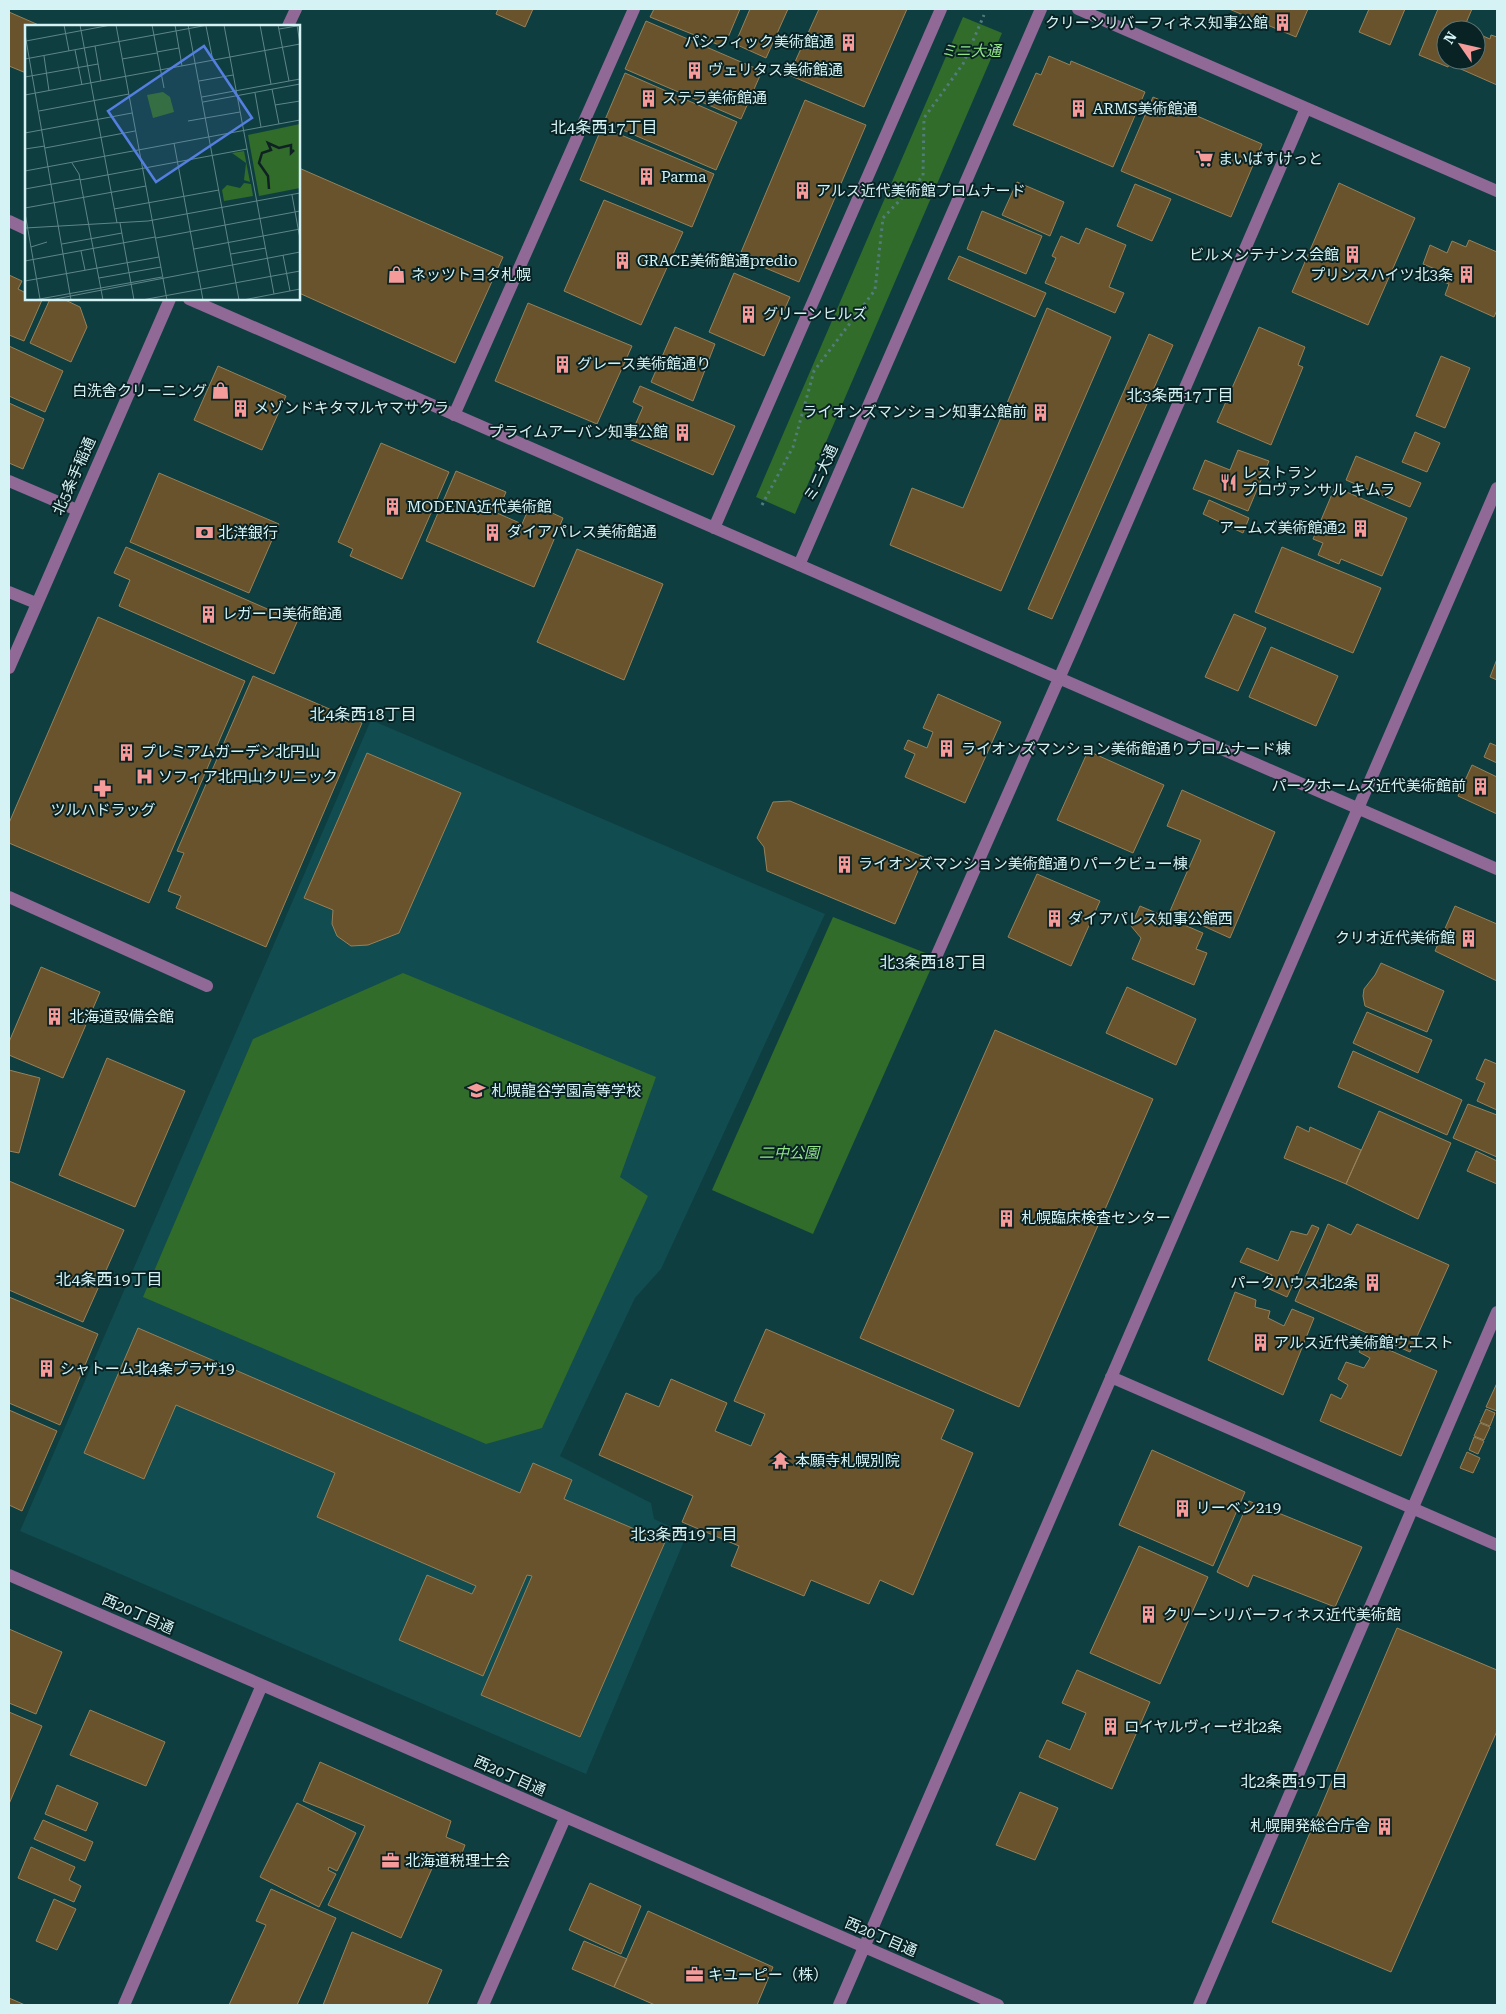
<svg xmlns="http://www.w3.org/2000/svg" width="1506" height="2014" viewBox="0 0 1506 2014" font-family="'Roboto Serif','Noto Sans JP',serif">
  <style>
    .built { fill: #104c50 }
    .green { fill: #316c2a }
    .building { fill: #68532c; stroke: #978159 }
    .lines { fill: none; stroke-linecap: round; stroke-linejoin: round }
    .path { stroke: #537c7e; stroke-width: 3; stroke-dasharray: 2.5 4; stroke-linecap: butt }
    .minor { stroke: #906996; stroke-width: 12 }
    .labels { text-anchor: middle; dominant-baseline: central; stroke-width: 4; stroke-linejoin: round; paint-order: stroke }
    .poi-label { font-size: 15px; fill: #d5f2f4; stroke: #092224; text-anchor: start }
    .park-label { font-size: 15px; font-style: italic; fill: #93e588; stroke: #092224 }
    .street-label { font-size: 15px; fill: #d5f2f4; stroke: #092224 }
    .neighbourhood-label { font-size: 16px; fill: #d5f2f4; stroke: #092224 }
    .inset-river { fill: none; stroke: #0f2122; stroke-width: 2.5 }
    .inset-road { fill: none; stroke: #5e8689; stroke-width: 1 }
    .view { fill: #547fe0; fill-opacity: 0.15; stroke: #547fe0; stroke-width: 2.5 }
    .inset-edge { fill: none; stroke: #d5f2f4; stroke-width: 2.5 }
  </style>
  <rect width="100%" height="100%" fill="#0f3e41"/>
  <path class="built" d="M371,720L825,914L661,1269L635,1298L560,1456L651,1503L654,1519L687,1534L586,1774L20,1531Z"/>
  <path class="green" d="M963,17L1002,33L795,514L756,497Z
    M833,917L936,957L813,1234L712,1190Z
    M403,973L656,1077L620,1177L648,1196L542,1428L486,1444L143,1297L253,1039Z"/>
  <path class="building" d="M498,9H533L525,27L496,14Z
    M654,9H740L724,47L650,17Z
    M750,9H788L766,58L735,44Z
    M819,9H907L864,107L789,75Z
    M1229,9H1308L1296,37Z
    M1369,9H1405L1390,45L1359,32Z
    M1438,9H1472L1463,30H1446V60H1451L1448,67L1419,55Z
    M9,12L41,26H26V73L9,66Z
    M646,21L762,71L741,119L625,69Z
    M1476,33L1490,39L1491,35L1497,37V36V85L1454,66L1457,60H1476Z
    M1049,56L1070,65L1071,61L1145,92L1113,167L1013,125L1036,73L1041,75Z
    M625,73L737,122L716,170L604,122Z
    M1153,97L1262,144L1231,217L1121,171Z
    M805,100L866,125L799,282L739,257Z
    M602,127L714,174L692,227L580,180Z
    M299,168L503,257L455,363L299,293Z
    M1017,182L1064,202L1050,236L1002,215Z
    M1339,183L1415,218L1368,325L1292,292Z
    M1135,184L1171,199L1152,241L1117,226Z
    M604,200L683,232L641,325L564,291Z
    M982,211L1042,236L1026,274L967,249Z
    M1086,228L1126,245L1109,287L1124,293L1115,313L1045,283L1056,258L1052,256L1061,236L1079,244Z
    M1469,240L1497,252V310L1494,317L1445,295L1449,284L1436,279L1440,271L1423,264L1430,245L1447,253L1452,241L1466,247Z
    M959,256L1046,293L1035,317L948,279Z
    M734,273L790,297L764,356L709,332Z
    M9,275L22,281L18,289L26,293V299L42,300L24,341L9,335Z
    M50,299H63L80,307L87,327L71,362L30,343Z
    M528,303L632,346L597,424L495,381Z
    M1047,308L1111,337L1001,591L890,545L912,488L963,508Z
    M675,327L715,344L693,401L651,382Z
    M1259,327L1305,347L1298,365L1303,367L1271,445L1217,422Z
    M1149,334L1173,345L1052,619L1028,609Z
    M9,346L63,371L45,412L9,396Z
    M1441,356L1470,368L1445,428L1416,416Z
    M218,366L286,396L262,450L194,420Z
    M640,386L735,426L713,475L629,439L643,407L633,402Z
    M9,403L44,419L23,469L9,463Z
    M1415,432L1440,443L1427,472L1402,462Z
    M381,443L449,472L402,579L350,556L353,549L338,542Z
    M1238,450L1269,461L1248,511L1193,489L1205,460L1230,470Z
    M1356,456L1421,483L1410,507L1346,480Z
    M456,471L506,492L497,513L522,524L531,503L563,518L534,587L426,541Z
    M159,473L279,524L249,593L130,542Z
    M1335,487L1407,518L1382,576L1341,559L1339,564L1318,555L1323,543L1313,539Z
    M1209,500L1249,518L1243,533L1203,514Z
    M126,547L297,622L274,674L119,606L130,580L114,573Z
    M1282,547L1381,588L1353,653L1255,612Z
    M577,549L663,584L624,680L537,642Z
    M1234,614L1266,628L1238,691L1205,677Z
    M98,617L245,681L149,903L9,843V823Z
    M1271,647L1338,676L1316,726L1249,697Z
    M1497,659V680L1490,677Z
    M253,676L362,723L266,947L176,908L181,896L168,891L184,853L177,851Z
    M938,694L1001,722L965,803L905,777L915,754L904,749L908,740L927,748L933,732L923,728Z
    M1490,743L1497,746V763L1484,757Z
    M1088,751L1164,785L1133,853L1057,820Z
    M367,753L461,793L399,933L368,945L351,946L337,936L332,924L333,910L304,898Z
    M1472,765L1497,777V814L1458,796Z
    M1182,790L1275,832L1230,938L1170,911L1201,840L1167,826Z
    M790,801L924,857L895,924L767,871L764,847L757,838L773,802Z
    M1037,874L1100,901L1071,966L1008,937Z
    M1140,906L1203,933L1196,949L1207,953L1194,985L1132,959L1141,938L1131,926Z
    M1455,906L1497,924V981L1435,951Z
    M1381,963L1444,991L1427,1032L1365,1006L1363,996L1364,989L1375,975Z
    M41,967L100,992L63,1078L9,1055V1042Z
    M1127,987L1196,1019L1176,1065L1106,1033Z
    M1367,1012L1432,1040L1418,1073L1353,1043Z
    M995,1030L1153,1099L1019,1407L860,1338Z
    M1353,1051L1462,1100L1447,1135L1338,1087Z
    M107,1058L185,1091L135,1207L59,1175Z
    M1485,1059L1497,1064V1110L1477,1101L1485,1083L1476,1079Z
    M9,1070L40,1078L19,1153L9,1151Z
    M1468,1104L1497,1115V1157L1453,1138Z
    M1379,1111L1451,1143L1418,1219L1346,1184Z
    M1297,1126L1309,1132L1310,1127L1361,1150L1346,1184L1284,1158Z
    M1476,1151L1497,1161V1184L1467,1171Z
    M9,1181L124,1230L83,1322L9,1290Z
    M1328,1224L1351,1235L1357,1224L1449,1265L1410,1352L1295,1301Z
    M1312,1225L1319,1228L1287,1297L1265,1287L1272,1275L1240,1262L1247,1248L1278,1261L1291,1231L1307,1235Z
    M1235,1292L1256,1300L1255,1307L1270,1311L1268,1318L1284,1326L1292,1309L1314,1318L1283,1395L1208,1360Z
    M9,1297L98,1334L60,1425L9,1403Z
    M138,1328L520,1493L533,1463L572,1480L564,1499L665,1542L580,1737L481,1695L532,1576L527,1575L483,1676L399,1640L427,1575L472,1594L476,1586L317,1517L335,1473L176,1405L144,1479L84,1453Z
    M766,1329L954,1410L941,1439L973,1453L913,1595L880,1580L869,1604L811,1580L804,1596L731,1566L739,1546L682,1522L693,1496L599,1455L626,1393L659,1407L671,1379L727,1403L715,1431L751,1446L765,1414L734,1401Z
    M1364,1339L1437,1371L1401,1456L1320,1421L1331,1394L1341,1399L1348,1385L1338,1379L1346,1362L1364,1368L1370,1358L1359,1352Z
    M1497,1383V1411L1486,1407Z
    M1486,1409L1495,1413L1490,1426L1480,1422Z
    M9,1410L57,1431L22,1511L9,1505Z
    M1480,1423L1490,1427L1484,1440L1474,1436Z
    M1474,1437L1484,1441L1478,1454L1469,1450Z
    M1152,1450L1245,1492L1213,1566L1119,1525Z
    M1467,1452L1480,1458L1473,1473L1460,1468Z
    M1249,1501L1362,1547L1335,1607L1253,1575L1248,1587L1217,1572Z
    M1139,1546L1208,1577L1160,1684L1090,1653Z
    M1397,1628L1497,1670V1731L1391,1972L1272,1922Z
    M9,1629L62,1652L36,1714L9,1703Z
    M1077,1670L1150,1702L1112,1789L1039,1757L1047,1740L1070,1750L1086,1713L1062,1703Z
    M90,1710L165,1742L146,1786L70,1755Z
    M9,1712L42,1726L9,1804Z
    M320,1762L451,1821L446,1837L465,1845L458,1863L438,1855L401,1938L328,1905L365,1826L303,1801Z
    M57,1785L98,1803L86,1831L45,1814Z
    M1020,1792L1058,1808L1035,1860L996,1845Z
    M297,1803L356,1833L337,1871L329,1867L328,1870L336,1874L319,1907L260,1877Z
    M43,1820L93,1842L85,1861L34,1839Z
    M31,1847L75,1867L69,1880L81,1886L74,1902L18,1878Z
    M590,1883L641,1906L621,1954L569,1930Z
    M271,1889L336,1918L297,2005H229L266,1925L256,1921Z
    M54,1899L76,1909L57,1950L36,1941Z
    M648,1911L773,1967L757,2005H655L614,1987Z
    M352,1932L442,1970L427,2005H323Z
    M584,1941L627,1959L614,1987L572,1969Z
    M9,1998L25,2005H9Z"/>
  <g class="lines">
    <path class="path" d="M762,505L793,447L814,371L875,290L883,218L923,176L924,118L963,64L984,15"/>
    <path class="minor" d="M1078,9L1497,191
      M288,26L296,9
      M9,221L26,229
      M189,299L1497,869
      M454,415L634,9
      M9,481L77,510
      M714,528L941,9
      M799,565L1041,9
      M9,592L36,603
      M9,668L170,299
      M9,897L207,986
      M936,957L1076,640L1306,108
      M1111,1377L1497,1545
      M9,1575L998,2005
      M124,2005L262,1685
      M483,2005L565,1818
      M839,2005L1497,488
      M1199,2005L1497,1312"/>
  </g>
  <defs>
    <symbol id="building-bare" viewBox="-9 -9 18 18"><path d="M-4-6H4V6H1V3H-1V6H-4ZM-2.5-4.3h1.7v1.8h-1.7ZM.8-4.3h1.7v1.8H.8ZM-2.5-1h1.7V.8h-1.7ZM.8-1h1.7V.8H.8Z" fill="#f59b99" stroke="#092224" stroke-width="2.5" paint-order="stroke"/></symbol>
    <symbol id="supermarket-bare" viewBox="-9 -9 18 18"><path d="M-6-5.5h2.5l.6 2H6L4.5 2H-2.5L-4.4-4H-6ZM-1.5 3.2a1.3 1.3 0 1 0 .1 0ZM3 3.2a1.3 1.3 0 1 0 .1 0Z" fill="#f59b99" stroke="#092224" stroke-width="2.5" paint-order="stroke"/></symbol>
    <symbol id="shop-bare" viewBox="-9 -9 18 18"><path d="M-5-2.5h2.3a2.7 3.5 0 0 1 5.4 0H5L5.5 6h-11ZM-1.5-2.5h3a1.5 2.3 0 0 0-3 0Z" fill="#f59b99" stroke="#092224" stroke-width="2.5" paint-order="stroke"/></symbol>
    <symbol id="restaurant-bare" viewBox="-9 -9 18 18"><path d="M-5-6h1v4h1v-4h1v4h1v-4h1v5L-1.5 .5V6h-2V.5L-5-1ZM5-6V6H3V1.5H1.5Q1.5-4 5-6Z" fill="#f59b99" stroke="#092224" stroke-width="2.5" paint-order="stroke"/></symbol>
    <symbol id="bank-bare" viewBox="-9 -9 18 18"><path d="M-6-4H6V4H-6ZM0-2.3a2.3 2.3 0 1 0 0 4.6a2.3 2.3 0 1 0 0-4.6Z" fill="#f59b99" stroke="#092224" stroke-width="2.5" paint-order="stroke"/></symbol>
    <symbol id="hospital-bare" viewBox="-9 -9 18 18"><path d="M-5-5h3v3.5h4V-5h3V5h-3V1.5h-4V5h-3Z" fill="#f59b99" stroke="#092224" stroke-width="2.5" paint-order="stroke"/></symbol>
    <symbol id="pharmacy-bare" viewBox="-9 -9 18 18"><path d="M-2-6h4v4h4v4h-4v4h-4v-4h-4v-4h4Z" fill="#f59b99" stroke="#092224" stroke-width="2.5" paint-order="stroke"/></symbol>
    <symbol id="school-bare" viewBox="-9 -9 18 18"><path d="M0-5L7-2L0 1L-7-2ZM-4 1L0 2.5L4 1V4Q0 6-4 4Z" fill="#f59b99" stroke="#092224" stroke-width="2.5" paint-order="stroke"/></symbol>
    <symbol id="temple-bare" viewBox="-9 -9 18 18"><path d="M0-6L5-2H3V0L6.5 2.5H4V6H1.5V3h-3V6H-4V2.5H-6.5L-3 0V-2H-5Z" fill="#f59b99" stroke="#092224" stroke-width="2.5" paint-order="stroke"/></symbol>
    <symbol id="office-bare" viewBox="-9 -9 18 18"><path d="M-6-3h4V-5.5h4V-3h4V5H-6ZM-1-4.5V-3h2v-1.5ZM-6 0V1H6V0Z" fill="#f59b99" stroke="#092224" stroke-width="2.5" paint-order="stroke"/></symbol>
  </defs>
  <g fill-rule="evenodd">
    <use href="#building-bare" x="1270" y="10" width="25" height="25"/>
    <use href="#building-bare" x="836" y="30" width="25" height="25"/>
    <use href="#building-bare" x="682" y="58" width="25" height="25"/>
    <use href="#building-bare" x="636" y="86" width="25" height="25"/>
    <use href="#building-bare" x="1066" y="96" width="25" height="25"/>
    <use href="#supermarket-bare" x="1192" y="146" width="25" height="25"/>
    <use href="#building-bare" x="634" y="164" width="25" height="25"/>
    <use href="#building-bare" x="790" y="178" width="25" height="25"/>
    <use href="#building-bare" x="1340" y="242" width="25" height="25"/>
    <use href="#building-bare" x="610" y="248" width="25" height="25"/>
    <use href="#shop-bare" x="384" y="262" width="25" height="25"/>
    <use href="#building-bare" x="1454" y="262" width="25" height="25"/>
    <use href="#building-bare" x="736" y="302" width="25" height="25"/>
    <use href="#building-bare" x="550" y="352" width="25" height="25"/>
    <use href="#shop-bare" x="208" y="378" width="25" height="25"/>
    <use href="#building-bare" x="228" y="396" width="25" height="25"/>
    <use href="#building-bare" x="1028" y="400" width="25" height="25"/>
    <use href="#building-bare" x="670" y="420" width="25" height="25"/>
    <use href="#restaurant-bare" x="1216" y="470" width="25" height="25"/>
    <use href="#building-bare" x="380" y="494" width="25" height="25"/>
    <use href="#building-bare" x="1348" y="516" width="25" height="25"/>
    <use href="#building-bare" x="480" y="520" width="25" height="25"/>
    <use href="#bank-bare" x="192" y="520" width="25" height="25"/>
    <use href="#building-bare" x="196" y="602" width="25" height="25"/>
    <use href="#building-bare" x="934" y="736" width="25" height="25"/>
    <use href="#building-bare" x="114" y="740" width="25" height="25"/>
    <use href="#hospital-bare" x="132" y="764" width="25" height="25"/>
    <use href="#building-bare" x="1468" y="774" width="25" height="25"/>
    <use href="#pharmacy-bare" x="90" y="776" width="25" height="25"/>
    <use href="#building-bare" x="832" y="852" width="25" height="25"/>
    <use href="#building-bare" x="1042" y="906" width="25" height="25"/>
    <use href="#building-bare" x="1456" y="926" width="25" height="25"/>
    <use href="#building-bare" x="42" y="1004" width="25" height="25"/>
    <use href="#school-bare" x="464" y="1078" width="25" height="25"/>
    <use href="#building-bare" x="994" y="1206" width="25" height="25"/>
    <use href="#building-bare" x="1360" y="1270" width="25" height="25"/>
    <use href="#building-bare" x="1248" y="1330" width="25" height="25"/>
    <use href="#building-bare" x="34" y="1356" width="25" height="25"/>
    <use href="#temple-bare" x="768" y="1448" width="25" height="25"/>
    <use href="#building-bare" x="1170" y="1496" width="25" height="25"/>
    <use href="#building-bare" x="1136" y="1602" width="25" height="25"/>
    <use href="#building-bare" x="1098" y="1714" width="25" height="25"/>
    <use href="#building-bare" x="1372" y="1814" width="25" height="25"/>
    <use href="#office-bare" x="378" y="1848" width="25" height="25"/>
    <use href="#office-bare" x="682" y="1962" width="25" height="25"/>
  </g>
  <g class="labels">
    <g class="poi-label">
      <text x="1268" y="23" text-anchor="end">クリーンリバーフィネス知事公館</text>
      <text x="834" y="42" text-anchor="end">パシフィック美術館通</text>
      <text x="708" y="70">ヴェリタス美術館通</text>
      <text x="662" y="98">ステラ美術館通</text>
      <text x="1093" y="109">ARMS美術館通</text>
      <text x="1218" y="159">まいばすけっと</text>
      <text x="661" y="177">Parma</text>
      <text x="816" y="191">アルス近代美術館プロムナード</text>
      <text x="1339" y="255" text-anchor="end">ビルメンテナンス会館</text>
      <text x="637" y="261">GRACE美術館通predio</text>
      <text x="411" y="275">ネッツトヨタ札幌</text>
      <text x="1453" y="275" text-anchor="end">プリンスハイツ北3条</text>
      <text x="763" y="314">グリーンヒルズ</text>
      <text x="577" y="364">グレース美術館通り</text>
      <text x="207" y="391" text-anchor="end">白洗舎クリーニング</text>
      <text x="254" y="408">メゾンドキタマルヤマサクラ</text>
      <text x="1027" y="412" text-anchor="end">ライオンズマンション知事公館前</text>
      <text x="668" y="432" text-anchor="end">プライムアーバン知事公館</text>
      <text x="1242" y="473">レストラン<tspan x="1242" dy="17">プロヴァンサル キムラ</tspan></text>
      <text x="407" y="507">MODENA近代美術館</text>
      <text x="1346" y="528" text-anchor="end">アームズ美術館通2</text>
      <text x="507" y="532">ダイアパレス美術館通</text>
      <text x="218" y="533">北洋銀行</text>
      <text x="222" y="614">レガーロ美術館通</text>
      <text x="961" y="749">ライオンズマンション美術館通りプロムナード棟</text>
      <text x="141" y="752">プレミアムガーデン北円山</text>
      <text x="158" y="777">ソフィア北円山クリニック</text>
      <text x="1466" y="786" text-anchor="end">パークホームズ近代美術館前</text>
      <text x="103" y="810" text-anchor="middle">ツルハドラッグ</text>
      <text x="858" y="864">ライオンズマンション美術館通りパークビュー棟</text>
      <text x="1068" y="919">ダイアパレス知事公館西</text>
      <text x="1455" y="938" text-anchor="end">クリオ近代美術館</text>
      <text x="69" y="1017">北海道設備会館</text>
      <text x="491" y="1091">札幌龍谷学園高等学校</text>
      <text x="1021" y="1218">札幌臨床検査センター</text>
      <text x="1358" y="1283" text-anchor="end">パークハウス北2条</text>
      <text x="1274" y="1343">アルス近代美術館ウエスト</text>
      <text x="60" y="1369">シャトーム北4条プラザ19</text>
      <text x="795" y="1461">本願寺札幌別院</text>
      <text x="1196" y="1508">リーベン219</text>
      <text x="1163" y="1615">クリーンリバーフィネス近代美術館</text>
      <text x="1124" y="1727">ロイヤルヴィーゼ北2条</text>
      <text x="1370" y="1826" text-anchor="end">札幌開発総合庁舎</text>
      <text x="405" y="1861">北海道税理士会</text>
      <text x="708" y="1975">キユーピー（株）</text>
    </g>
    <g class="park-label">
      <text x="971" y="51">ミニ大通</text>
      <text x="789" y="1153">二中公園</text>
    </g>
    <g class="street-label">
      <text transform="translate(821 473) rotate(-66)">ミニ大通</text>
      <text transform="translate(74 476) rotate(-66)">北5条手稲通</text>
      <text transform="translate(138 1614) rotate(24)">西20丁目通</text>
      <text transform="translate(510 1776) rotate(24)">西20丁目通</text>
      <text transform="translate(881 1937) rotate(23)">西20丁目通</text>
    </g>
    <g class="neighbourhood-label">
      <text x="604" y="127">北4条西17丁目</text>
      <text x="1180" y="395">北3条西17丁目</text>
      <text x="363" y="714">北4条西18丁目</text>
      <text x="933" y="962">北3条西18丁目</text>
      <text x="109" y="1279">北4条西19丁目</text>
      <text x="684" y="1534">北3条西19丁目</text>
      <text x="1294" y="1781">北2条西19丁目</text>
    </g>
  </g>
  <g transform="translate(25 25)">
    <rect width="275" height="275" fill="#0f3e41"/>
    <path d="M138,67L145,72L149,87L128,93L122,70ZM275,99V163L234,171L223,110ZM219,126L225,157L219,155L221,138L207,128ZM219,158L226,159L228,171L199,176L197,165L202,160L215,163Z" fill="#316c2a"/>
    <path class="inset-river" d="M244,164L243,151L234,138L237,128L246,125L243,118L254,123L266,120V128L269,125"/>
    <path class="inset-road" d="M39,0L44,26M55,0L92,198M91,0L142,275M127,0L139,63M150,0L157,41M163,0L214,275M199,0L249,269M235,0L246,59M253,0L264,56M272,0L275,19M181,1L188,36M254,4L272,1M0,9L46,275M1,16L86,0M70,21L76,56M50,25L57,60M132,27L154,23M19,31L24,66M0,34L183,0M97,34L132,28M0,52L73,39M174,56L208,50M247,64L254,99M230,68L236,102M0,70L275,19M177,72L275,54M178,77L275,59M250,80L275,76M14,86L104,69M163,96L215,87M0,108L107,88M149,118L178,275M20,123L110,106M0,124L20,121M47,138L54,149L78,275M0,146L275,95M55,155L222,124M0,164L55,154M267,170L275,214M0,183L121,161M89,184L194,165M0,188L15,274M95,198L109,275M0,203L123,196L275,168M131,213L275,186M37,219L97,208M6,222L22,217M169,224L275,204M56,226L60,245M206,229L241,223M258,230L265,266M0,236L130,212M74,253L136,242M0,256L134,232M9,275L137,252M25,275L275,227M117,275L275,246M218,275L275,264"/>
    <path class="view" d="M179,21L227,93L131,157L83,86Z"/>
    <rect width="275" height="275" class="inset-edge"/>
  </g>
  <rect width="1506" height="2014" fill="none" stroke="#d5f2f4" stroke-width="20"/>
  <g transform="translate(1461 45) rotate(304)"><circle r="24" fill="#092224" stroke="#5b7577"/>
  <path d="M0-4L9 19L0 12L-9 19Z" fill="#f59b99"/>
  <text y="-8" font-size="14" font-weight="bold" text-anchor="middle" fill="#d5f2f4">N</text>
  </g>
</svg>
